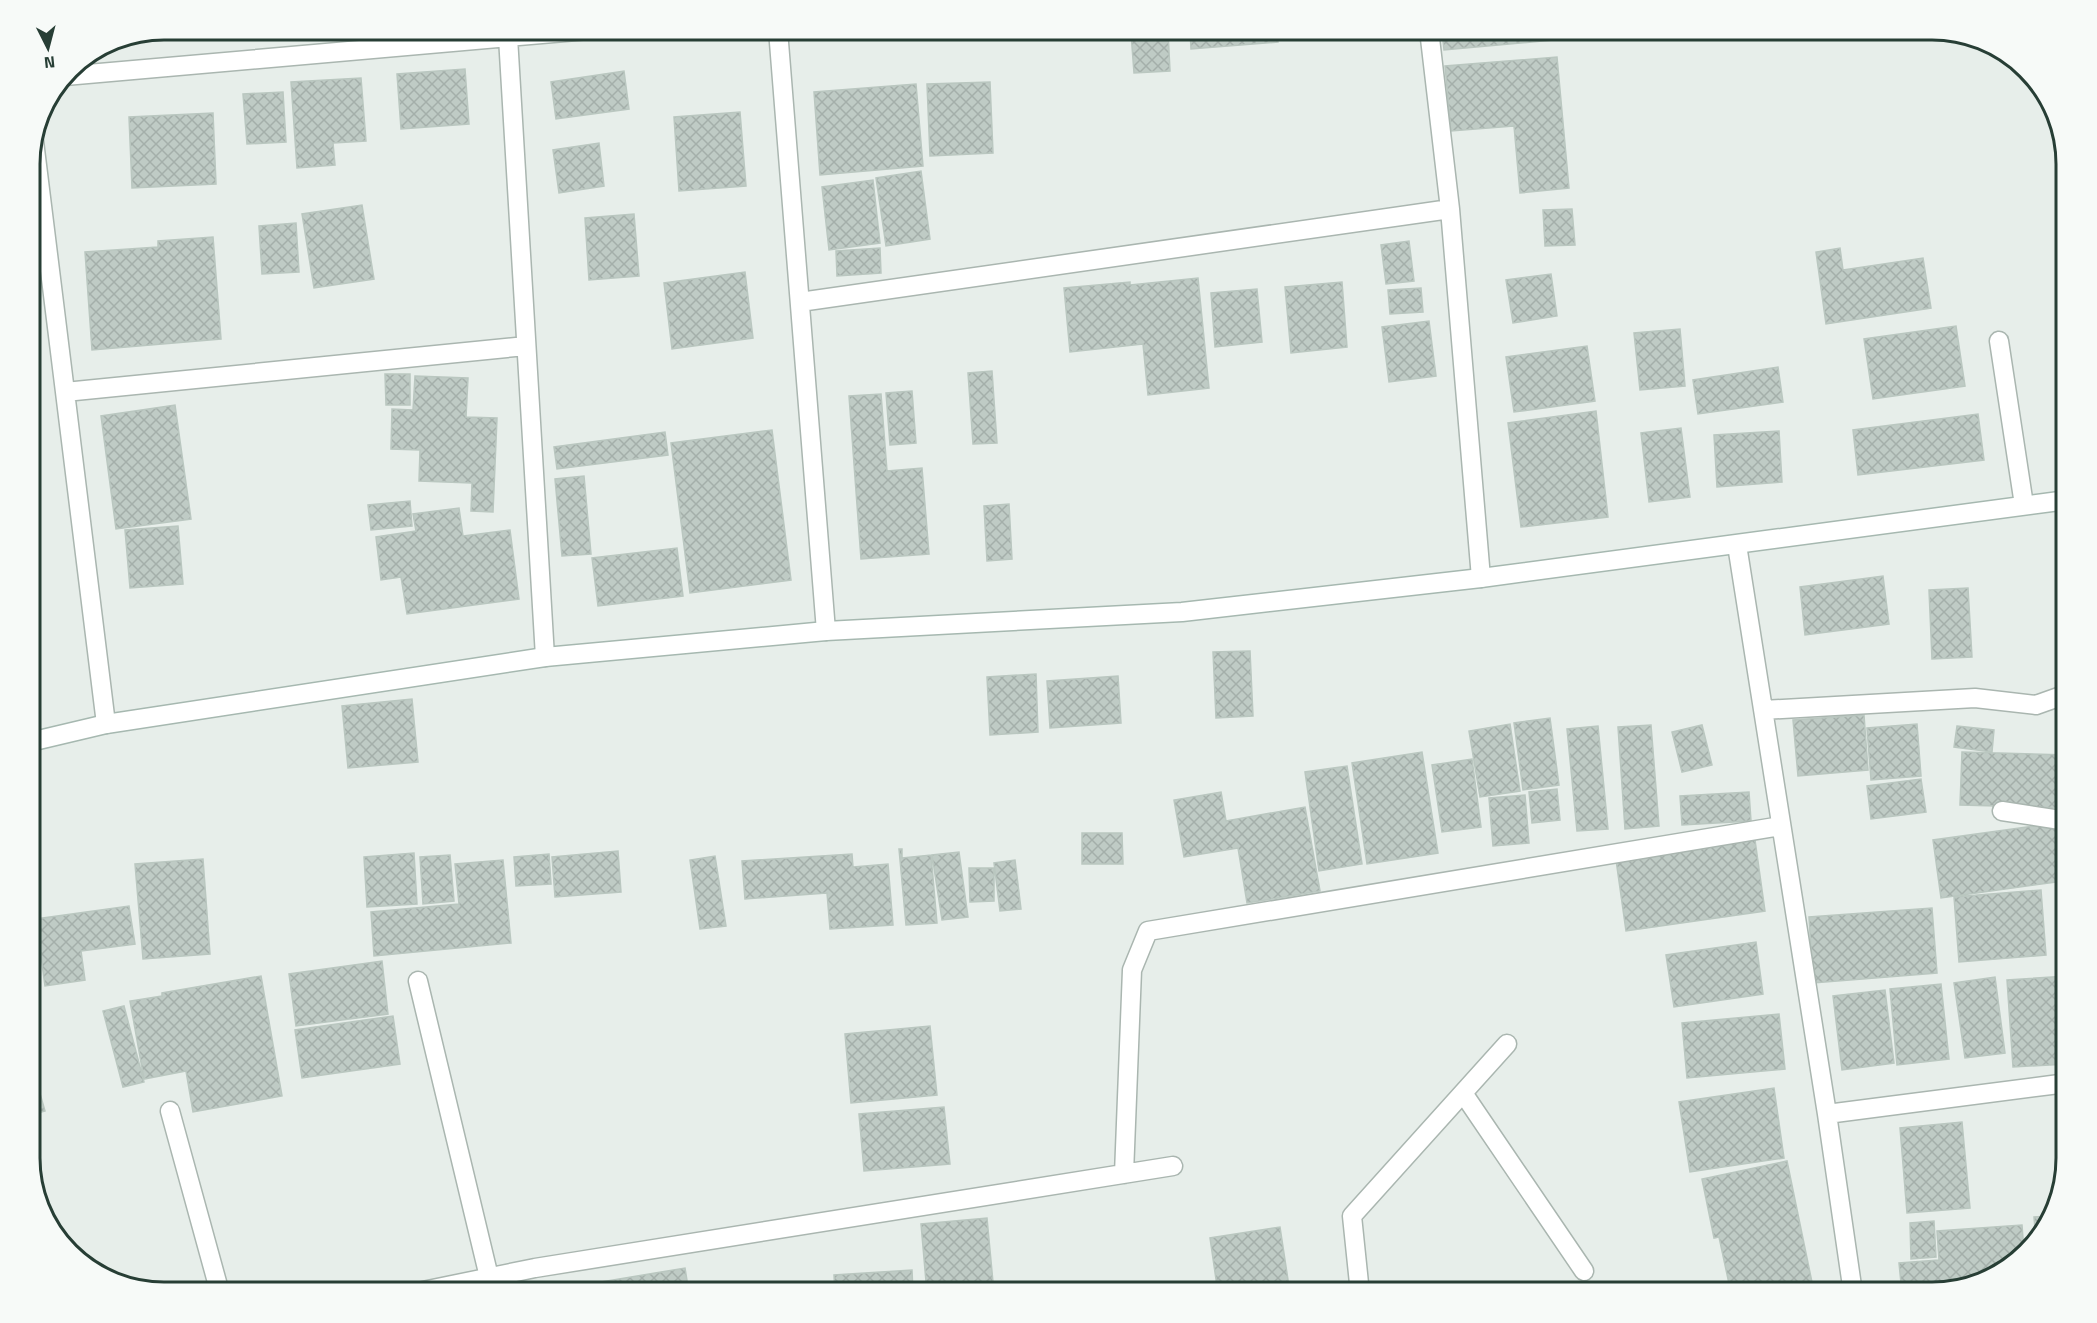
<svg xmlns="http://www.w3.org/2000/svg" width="2097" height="1323" viewBox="0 0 2097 1323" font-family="'Titillium Web',sans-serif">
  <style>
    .building { fill: url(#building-cross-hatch); stroke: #bac7c0; stroke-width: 1.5 }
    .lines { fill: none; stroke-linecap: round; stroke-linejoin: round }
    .minor-casing { stroke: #aab6b0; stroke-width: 21 }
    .secondary-casing { stroke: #a6b8b0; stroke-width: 21 }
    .minor { stroke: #fff; stroke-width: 18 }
    .secondary { stroke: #fff; stroke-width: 18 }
    .rim { fill: none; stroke: #273e35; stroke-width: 3 }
  </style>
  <defs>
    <pattern id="building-cross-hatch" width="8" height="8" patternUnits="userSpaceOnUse" patternTransform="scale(1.5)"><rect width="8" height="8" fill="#bfcbc5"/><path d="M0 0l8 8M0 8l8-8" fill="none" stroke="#a4afaa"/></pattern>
  </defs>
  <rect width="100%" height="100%" fill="#e7eeea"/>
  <path class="building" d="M1190,30H1277L1278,42L1191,49Z
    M1442,30H1552L1553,40L1444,50Z
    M1168,31L1170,71L1134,73L1131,33Z
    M1557,57L1569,188L1520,193L1514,126L1451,131L1445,66Z
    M465,69L469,124L401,129L397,74Z
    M624,71L629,109L556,119L551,82Z
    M361,78L366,141L333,143L335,165L297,168L291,82Z
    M990,82L993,153L930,156L927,84Z
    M916,84L923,166L820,175L814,92Z
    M283,92L286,142L247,144L243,94Z
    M740,112L746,186L679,191L674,117Z
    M213,113L216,184L132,188L129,117Z
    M599,143L604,186L559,193L553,150Z
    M921,171L930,239L886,246L876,178Z
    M873,180L880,243L829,250L822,187Z
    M362,205L374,279L314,288L302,214Z
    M1572,209L1575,245L1545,246L1543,210Z
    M634,214L639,276L589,280L585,218Z
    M296,223L299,272L262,274L259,226Z
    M213,237L221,339L92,350L85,252L158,247V241Z
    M1409,241L1414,281L1386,284L1381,245Z
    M880,248L881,273L837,276L836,251Z
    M1840,248L1843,270L1923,258L1931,308L1826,324L1816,252Z
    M745,272L753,338L672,349L664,283Z
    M1551,274L1557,316L1513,323L1506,280Z
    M1198,278L1209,388L1148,395L1143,344L1070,352L1064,288L1130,282V285Z
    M1342,282L1347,347L1291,353L1285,287Z
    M1421,288L1423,312L1390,314L1388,290Z
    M1257,289L1262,342L1215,347L1211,293Z
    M1429,321L1436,376L1389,382L1382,327Z
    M1956,326L1965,386L1873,399L1864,339Z
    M1680,329L1685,386L1640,390L1634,333Z
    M1587,346L1595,401L1514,412L1506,357Z
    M1778,367L1783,402L1698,414L1693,380Z
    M992,371L997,443L973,444L968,373Z
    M385,374H410V405H386Z
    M415,376L468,378L466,417L497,418L493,512L471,511L472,483L419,481L420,450L391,449L392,409L413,410Z
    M912,391L916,443L890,445L886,393Z
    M881,394L887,471L922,468L929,554L861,559L849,396Z
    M175,405L191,519L116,529L101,416Z
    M1596,411L1608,517L1521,527L1508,423Z
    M1978,414L1984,460L1858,475L1853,430Z
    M1681,428L1690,497L1649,502L1641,433Z
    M772,430L791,580L690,593L671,443Z
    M1779,431L1782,482L1717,487L1714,435Z
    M665,432L668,455L557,469L554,447Z
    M584,476L591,554L562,556L555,479Z
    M410,501L412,526L371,530L368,505Z
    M1009,504L1012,559L987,561L984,506Z
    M459,508L463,536L510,530L519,599L407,614L401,577L381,580L376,537L416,531L413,514Z
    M178,526L183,584L130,588L125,530Z
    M677,548L683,596L598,606L592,558Z
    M1883,576L1889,624L1805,635L1800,587Z
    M1968,588L1972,657L1932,659L1929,590Z
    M1250,651L1253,716L1216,718L1213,652Z
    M1036,674L1038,732L990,735L987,677Z
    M1118,676L1121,723L1050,728L1047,681Z
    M412,699L418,762L348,768L342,706Z
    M1864,715L1868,770L1798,776L1793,720Z
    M1550,718L1559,785L1523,790L1514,723Z
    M1510,724L1520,791L1480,797L1469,731Z
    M1917,724L1921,776L1871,780L1867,728Z
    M1651,725L1659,826L1625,829L1618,727Z
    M1702,725L1712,765L1682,772L1672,732Z
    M1598,726L1608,829L1577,831L1567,729Z
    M1957,726L1994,730L1992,752L1954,747Z
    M1422,752L1438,853L1367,864L1352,763Z
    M1962,752L2067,755L2066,808L1960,805Z
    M1472,759L1481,827L1442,832L1432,765Z
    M1347,766L1362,864L1319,871L1305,772Z
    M1921,779L1926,812L1871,819L1867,786Z
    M1557,789L1560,820L1532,823L1529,792Z
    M1221,792L1226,821L1305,807L1320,891L1247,903L1238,848L1184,857L1174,800Z
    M1749,792L1751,821L1682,825L1680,796Z
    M1525,795L1529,843L1493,846L1489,798Z
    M2055,823L2063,881L1941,898L1933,840Z
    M1082,833H1122L1123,864H1082Z
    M1755,840L1765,911L1626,931L1616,860Z
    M899,849H902V858L931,855L937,923L906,925Z
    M618,851L621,892L555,897L552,857Z
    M959,852L968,917L942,920L932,855Z
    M414,853L417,904L367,907L364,857Z
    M549,854L551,884L516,886L514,857Z
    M852,854L853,867L888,864L893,925L830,929L827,893L745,899L742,861Z
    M450,855L454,901L423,904L420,857Z
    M715,856L726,926L700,929L690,860Z
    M203,859L210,954L143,959L135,864Z
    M503,860L511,943L374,956L371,912L459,904L455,864Z
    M1015,860L1021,909L1000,911L994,863Z
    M969,868H994V901L970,902Z
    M2041,890L2046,955L1959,962L1954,897Z
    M30,904L38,960L30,961Z
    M129,906L135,944L81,951L85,980L45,986L36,919Z
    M1932,908L1937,973L1813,983L1809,917Z
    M1756,942L1763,994L1674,1007L1666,955Z
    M382,961L388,1014L296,1026L289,974Z
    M261,976L282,1096L193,1112L186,1071L144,1079L130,1001L162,996V993Z
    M2067,976V1064L2013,1067L2007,980Z
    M1995,977L2005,1053L1965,1058L1954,983Z
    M1941,984L1949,1059L1897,1065L1890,989Z
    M1885,990L1894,1063L1842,1070L1833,996Z
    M124,1006L144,1082L123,1087L103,1011Z
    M1779,1014L1785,1069L1687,1078L1682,1023Z
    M393,1016L400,1064L302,1078L295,1030Z
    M930,1026L937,1095L851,1103L845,1034Z
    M30,1059L45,1111L30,1115Z
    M1774,1088L1784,1158L1690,1172L1679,1102Z
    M944,1107L950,1164L864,1171L859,1114Z
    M1962,1122L1970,1208L1907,1213L1900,1128Z
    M30,1128L37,1182L35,1183L30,1167Z
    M1787,1161L1814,1292L1731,1293L1719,1237L1714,1238L1702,1179Z
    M2050,1216L2044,1233L2036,1241L2034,1217Z
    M987,1218L994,1293H927L921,1224Z
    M1934,1221L1936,1257L1911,1259L1910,1223Z
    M2022,1225L2024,1252L1999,1275L1933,1293H1902L1899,1263L1939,1260L1937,1231Z
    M1280,1227L1290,1293H1218L1210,1238Z
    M685,1268L689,1293H535Z
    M912,1270L913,1293H835L834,1275Z"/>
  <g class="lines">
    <defs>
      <path id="minor" d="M778,30L826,631
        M1429,30L1450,209
        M508,37L545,657
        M65,76L588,30
        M34,141L106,724
        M800,302L1450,209L1481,578
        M1999,341L2024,505
        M65,392L526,346
        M1737,545L1827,1114L1853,1293
        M1763,710L1975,698L2036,705L2067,694
        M2002,811L2067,821
        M418,981L489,1277
        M1463,1093L1584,1271
        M170,1111L220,1293
        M1827,1114L2067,1083
        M1124,1174L1132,970L1148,931L1781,826
        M413,1293L535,1268L1173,1166
        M1360,1293L1352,1216L1507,1044"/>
      <path id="secondary" d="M30,742L106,724L545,657L826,631L1182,612L1481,578L2067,500"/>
    </defs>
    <use href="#minor" class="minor-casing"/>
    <use href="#secondary" class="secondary-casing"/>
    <use href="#minor" class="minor"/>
    <use href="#secondary" class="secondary"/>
  </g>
  <path d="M0 0H2097V1323H0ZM164 40H1932A124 124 0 0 1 2056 164V1158A124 124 0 0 1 1932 1282H164A124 124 0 0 1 40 1158V164A124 124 0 0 1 164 40Z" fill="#f7faf8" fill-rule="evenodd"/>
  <path class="rim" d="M164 40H1932A124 124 0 0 1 2056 164V1158A124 124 0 0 1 1932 1282H164A124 124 0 0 1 40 1158V164A124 124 0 0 1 164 40Z"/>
  <g transform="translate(48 48) rotate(174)" stroke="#f7faf8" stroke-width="4.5" paint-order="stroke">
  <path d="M0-4.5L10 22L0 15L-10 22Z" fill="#273e35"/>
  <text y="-9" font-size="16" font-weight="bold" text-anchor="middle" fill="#273e35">N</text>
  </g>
</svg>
